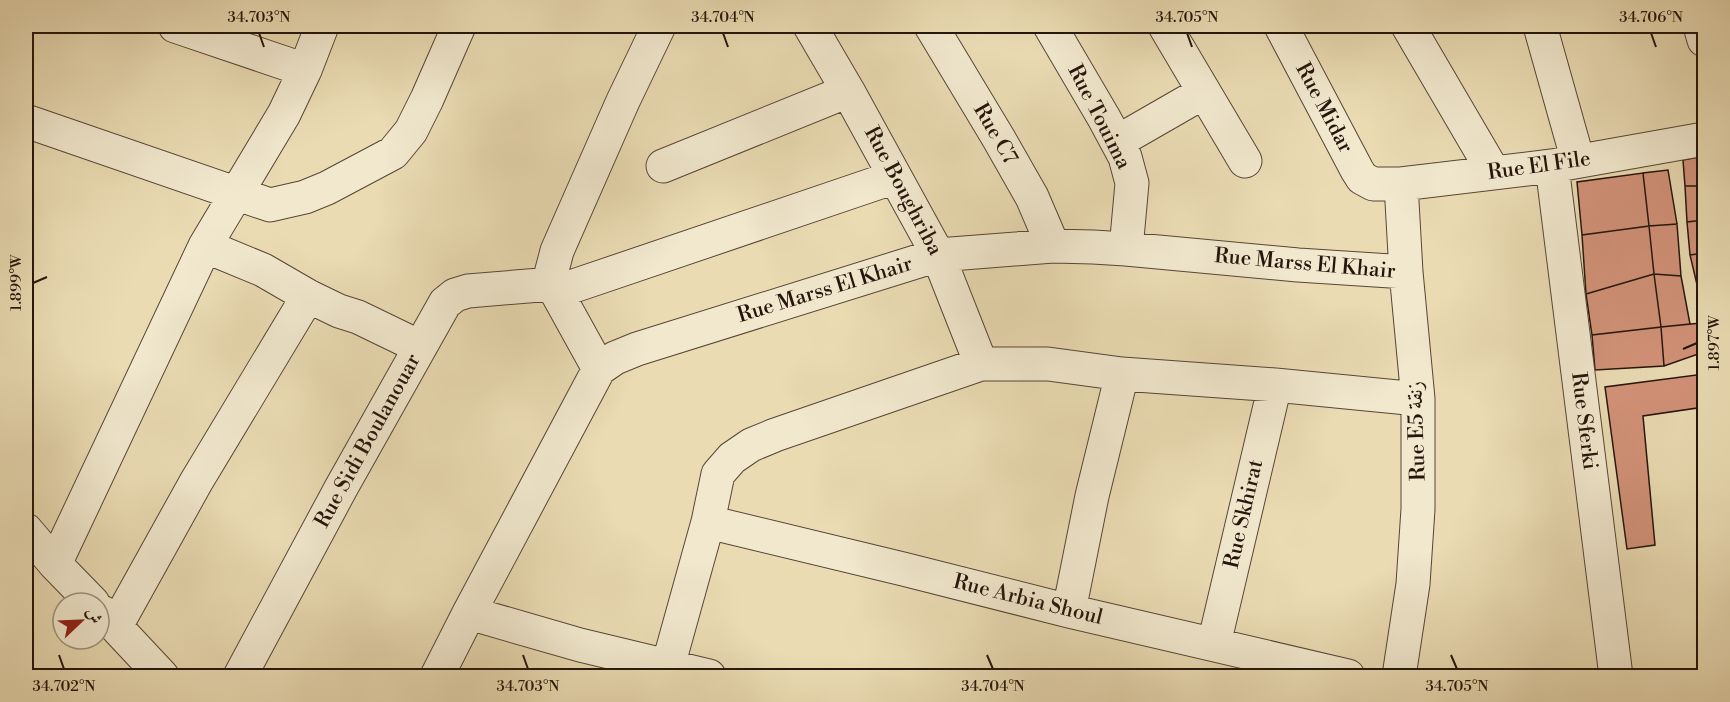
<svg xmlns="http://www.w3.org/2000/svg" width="1730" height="702" viewBox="0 0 1730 702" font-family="'Libre Bodoni',Amiri,serif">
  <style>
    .building { fill: #d29279; stroke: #25150c; stroke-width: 1.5 }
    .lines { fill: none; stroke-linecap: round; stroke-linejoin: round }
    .minor-casing { stroke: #564636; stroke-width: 35 }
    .minor { stroke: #f1e8ce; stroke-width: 33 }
    .ticks { fill: none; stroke: #25150c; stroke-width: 2 }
    .labels { text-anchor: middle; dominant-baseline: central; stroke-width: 4.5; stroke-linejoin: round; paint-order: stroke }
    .street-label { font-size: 21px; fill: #25150c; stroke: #f1e8ce }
    .neatline { fill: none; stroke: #25150c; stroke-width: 2 }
    .ticks-label { font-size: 15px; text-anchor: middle; fill: #25150c }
  </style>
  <rect width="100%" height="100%" fill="#eadbb3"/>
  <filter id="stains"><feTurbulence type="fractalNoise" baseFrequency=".00333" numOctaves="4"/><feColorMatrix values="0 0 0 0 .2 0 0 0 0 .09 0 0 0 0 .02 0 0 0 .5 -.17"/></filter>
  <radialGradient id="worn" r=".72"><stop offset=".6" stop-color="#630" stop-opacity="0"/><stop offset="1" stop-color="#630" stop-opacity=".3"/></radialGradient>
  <path class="building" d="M1704,156V186H1685L1683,160Z
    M1668,170L1677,224L1649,226L1643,173Z
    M1643,173L1649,226L1582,235L1577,182Z
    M1685,186H1704V220L1687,222Z
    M1704,220V253L1690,255L1687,222Z
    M1677,224L1681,276L1654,274L1649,226Z
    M1649,226L1654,274L1586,294L1582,235Z
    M1704,253V288L1698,289L1690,255Z
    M1654,274L1661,327L1592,335L1586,294Z
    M1654,274L1681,276L1690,324L1661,327Z
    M1704,288V333L1701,323L1698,289Z
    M1701,323L1704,333V352L1664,366L1661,327Z
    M1661,327L1664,366L1595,370L1592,335Z
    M1704,374V407L1643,416L1655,545L1627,549L1605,387Z"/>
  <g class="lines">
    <defs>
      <path id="minor" d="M175,26L305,70
        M810,26L848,91L938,255L981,364
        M931,26L999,139L1032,197L1053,246
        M1050,26L1104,118L1125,157L1132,183L1126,249
        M1165,26L1245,161
        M1281,26L1357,170L1362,178L1373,184H1401L1552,166L1704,139
        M1408,26L1494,173
        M1540,26L1578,161
        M1700,26L1704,40
        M26,121L270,205L305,197L327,188L393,153L411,131L427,99L459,26
        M1117,142L1204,92
        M663,166L848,91
        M1552,166L1616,676
        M205,246L263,270L308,296L339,311L358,317L420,347
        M556,292L895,177
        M599,369L552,284L551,274L557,251L623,101L659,26
        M708,522L903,569L1069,611L1348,676
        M26,530L55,564L93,603
        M55,564L205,246L284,114L305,70L322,26
        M1069,611L1092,496L1122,374
        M102,612L162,676
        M469,613L580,645L709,676
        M116,626L196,482L308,296
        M1214,644L1275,385
        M668,666L708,522L718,474L732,458L751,445L775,435L981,364H1048L1122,374L1275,385L1418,399
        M240,676L341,488L445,303L455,295L468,291L552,284
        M437,676L469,613L599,369L615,358L637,349L938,255L1053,246L1093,247L1126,249L1298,265L1406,272
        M1399,676L1413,584L1418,509V399L1406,272L1401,184"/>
    </defs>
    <use href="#minor" class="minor-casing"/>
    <use href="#minor" class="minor"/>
  </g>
  <path class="ticks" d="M259,33L264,47M723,33L728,47M1187,33L1192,47M1651,33L1656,47M33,283L47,277M1683,349L1697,343M59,655L64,669M523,655L528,669M987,655L993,669M1451,655L1457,669"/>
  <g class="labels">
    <g class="street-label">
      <text transform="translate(1324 108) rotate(62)">Rue Midar</text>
      <text transform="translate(1099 117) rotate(63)">Rue Touima</text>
      <text transform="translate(995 134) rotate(60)">Rue C7</text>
      <text transform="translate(1539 166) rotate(-8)">Rue El File</text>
      <text transform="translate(903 191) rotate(62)">Rue Boughriba</text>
      <text transform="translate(1305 264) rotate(5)">Rue Marss El Khair</text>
      <text transform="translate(825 290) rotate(-17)">Rue Marss El Khair</text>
      <text transform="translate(1584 421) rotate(83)">Rue Sferki</text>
      <text transform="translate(1417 431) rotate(-92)">Rue E5 زنقة</text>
      <text transform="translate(368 441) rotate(-61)">Rue Sidi Boulanouar</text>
      <text transform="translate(1244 514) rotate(-77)">Rue Skhirat</text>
      <text transform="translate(1028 600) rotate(14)">Rue Arbia Shoul</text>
    </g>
  </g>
  <rect width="1730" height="702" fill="none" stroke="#eadbb3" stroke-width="66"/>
  <g transform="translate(81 621) rotate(67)"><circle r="28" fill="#f1e8ce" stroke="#9f9480" stroke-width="1.5"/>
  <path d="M0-4.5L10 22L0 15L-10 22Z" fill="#8f2418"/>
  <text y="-9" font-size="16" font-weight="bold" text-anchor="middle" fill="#25150c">ش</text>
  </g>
  <rect x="33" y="33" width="1664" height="636" class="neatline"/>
  <g class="ticks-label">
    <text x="259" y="22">34.703°N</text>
    <text x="723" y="22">34.704°N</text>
    <text x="1187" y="22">34.705°N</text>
    <text x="1651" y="22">34.706°N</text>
    <text transform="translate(16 283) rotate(-90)" y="5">1.899°W</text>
    <text transform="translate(1714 343) rotate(-90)" y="5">1.897°W</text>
    <text x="64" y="691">34.702°N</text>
    <text x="528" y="691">34.703°N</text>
    <text x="993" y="691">34.704°N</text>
    <text x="1457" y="691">34.705°N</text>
  </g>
  <rect width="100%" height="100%" filter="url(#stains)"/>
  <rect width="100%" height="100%" fill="url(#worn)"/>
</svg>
